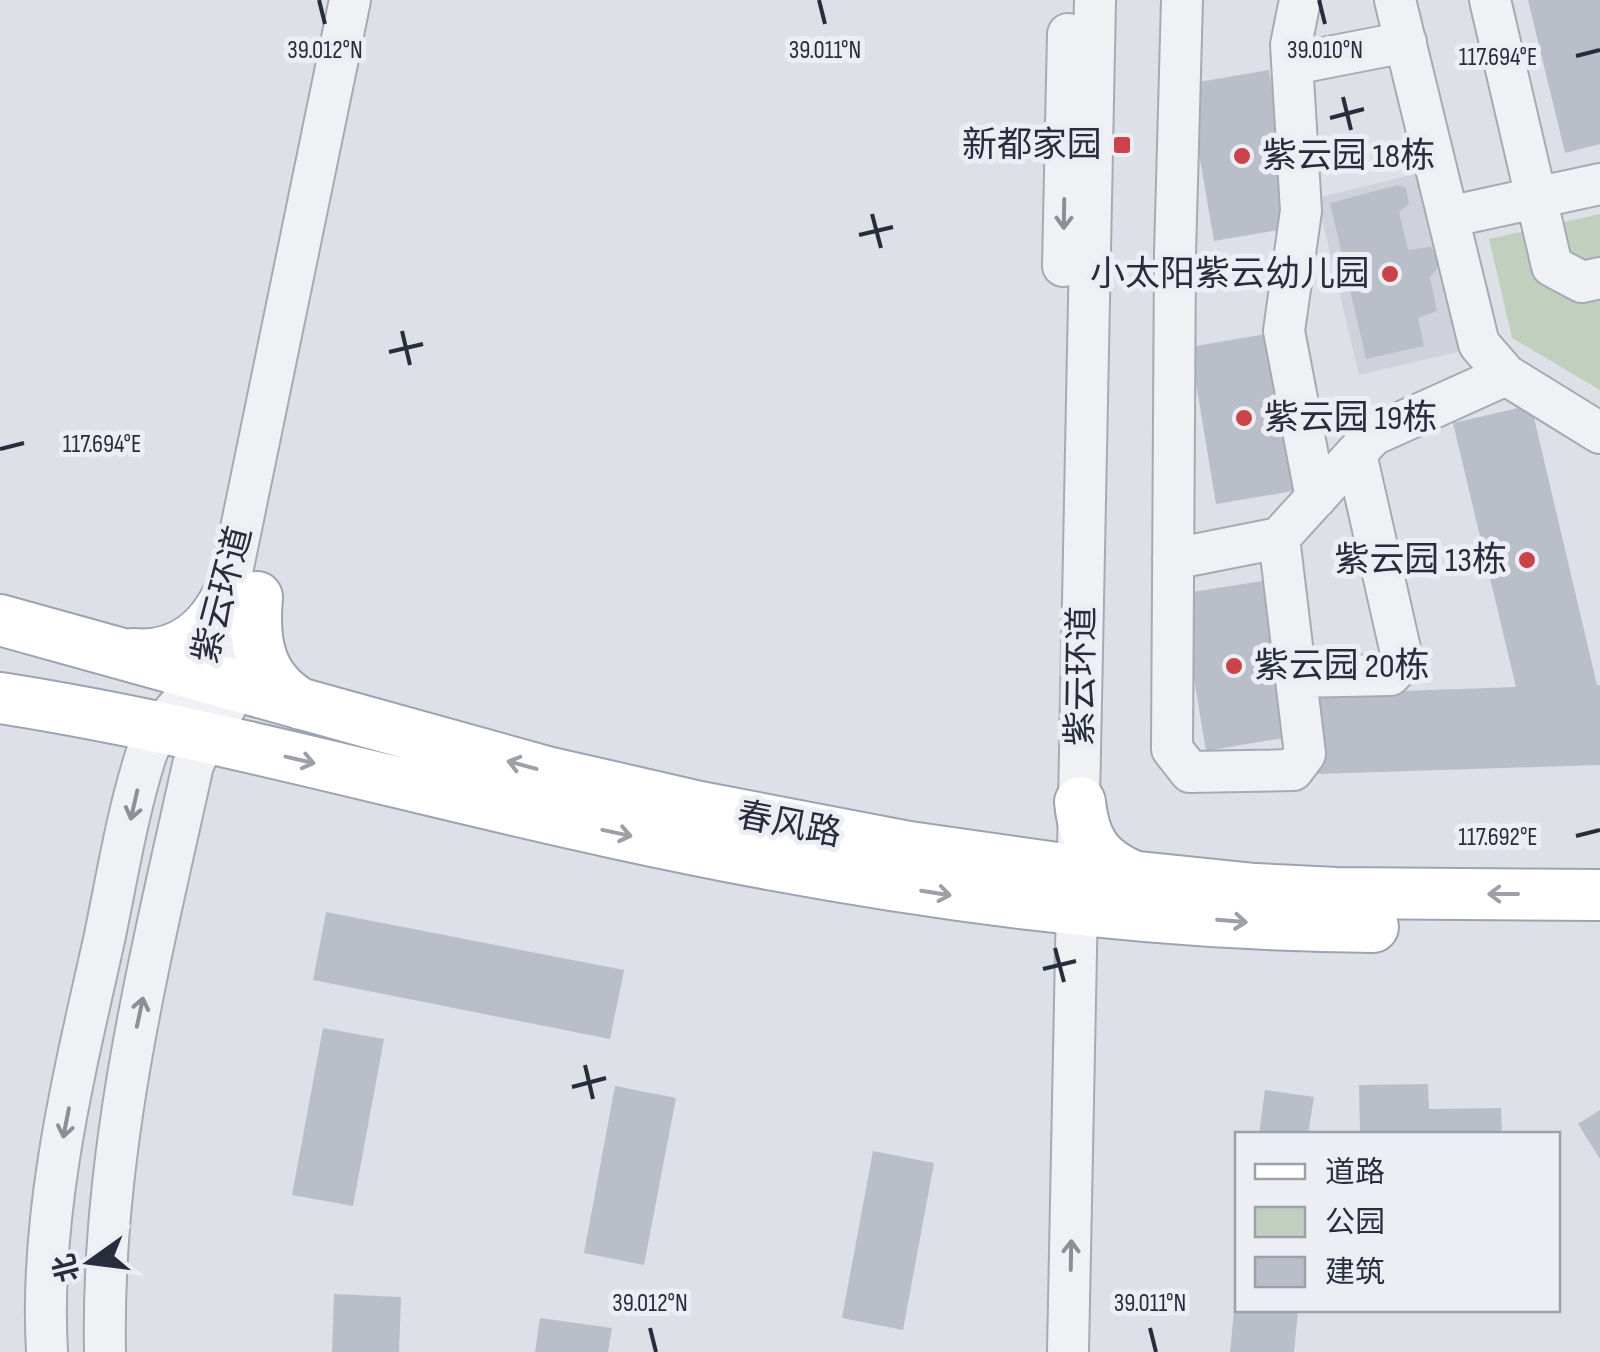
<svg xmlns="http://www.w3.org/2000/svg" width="1600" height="1352" viewBox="0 0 1600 1352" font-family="'Sofia Sans Condensed','Noto Sans SC',sans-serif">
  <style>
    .built { fill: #cfd2db }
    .green { fill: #c1d0be }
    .building { fill: #babec9 }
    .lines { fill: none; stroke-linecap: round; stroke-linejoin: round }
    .minor-casing { stroke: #a6aab3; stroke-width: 44 }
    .major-casing { stroke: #9ca3b2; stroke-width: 54 }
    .minor { stroke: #eff1f5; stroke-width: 40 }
    .major { stroke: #fff; stroke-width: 50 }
    .oneway { stroke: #8b8f98 }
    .oneway2 { stroke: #9ea0a7 }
    .ticks { fill: none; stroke: #272d3c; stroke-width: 4 }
    .poi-dot { fill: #ca434b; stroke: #eceef4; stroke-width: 4 }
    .labels { text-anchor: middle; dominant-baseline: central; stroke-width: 10; stroke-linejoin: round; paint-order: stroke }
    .poi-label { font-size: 35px; fill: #272d3c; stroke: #eceef4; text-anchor: end }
    .street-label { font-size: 35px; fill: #272d3c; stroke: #eceef4 }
    .ticks-label { font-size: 25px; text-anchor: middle; fill: #272d3c; stroke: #eceef4; stroke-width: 10; stroke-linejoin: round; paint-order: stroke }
  </style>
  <rect width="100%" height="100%" fill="#dde0e6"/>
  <path class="built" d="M1420,173L1462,351L1359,375L1317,198Z"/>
  <path class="green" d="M1600,214V390L1512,338L1489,239Z"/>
  <path class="building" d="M1528,0H1600V144L1565,153Z
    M1269,70L1296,227L1214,241L1187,84Z
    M1398,185L1406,188L1409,204L1399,212L1408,250L1431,247L1438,259L1437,269L1430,277L1437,311L1418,318L1424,346L1366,359L1330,203Z
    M1272,333L1299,490L1216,504L1190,347Z
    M1531,405L1597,685H1600V765L1317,774L1315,694L1516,687L1453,423Z
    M1262,581L1289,737L1206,751L1180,594Z
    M326,912L624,970L610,1039L313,980Z
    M323,1028L384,1039L353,1206L292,1195Z
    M1428,1084L1429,1109L1501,1108L1502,1134H1360L1359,1085Z
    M615,1086L676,1098L644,1265L584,1253Z
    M1265,1090L1314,1097L1308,1134H1259Z
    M1600,1110V1159L1578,1124Z
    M873,1151L934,1163L903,1330L842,1318Z
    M334,1294L401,1297L399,1352H332Z
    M1234,1310H1298L1294,1352H1230Z
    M540,1318L612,1328L608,1352H535Z"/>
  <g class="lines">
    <defs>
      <path id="minor" d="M1182,0L1175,254L1172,749L1190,772L1293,770L1305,754L1279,538L1373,435L1506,375
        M1300,0L1291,45L1301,211L1284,331L1316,498
        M1395,0L1479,344L1506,375L1600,433
        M1490,0L1552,266L1582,282L1600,278
        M1293,64L1406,42
        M1448,217L1600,184
        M1063,266L1068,34
        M1173,559L1279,538
        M1296,677L1390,675L1403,662L1356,454
        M47,1352C39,1213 74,1074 104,940C117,878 127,814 146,755C156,726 177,710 194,687C205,673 212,657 218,640L350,0
        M105,1352C101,1152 150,959 193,765C209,729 236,700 244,661
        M1068,1352L1095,0"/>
      <path id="major" d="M257,597C253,642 259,680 301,704
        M0,620L547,772L700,807L909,847L1071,870L1255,889L1336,893L1600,895
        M133,654C179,658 210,633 229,593
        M0,698C206,730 408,788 611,832C861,887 1117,925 1373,927
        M1080,802C1084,841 1097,861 1133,876"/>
    </defs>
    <use href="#minor" class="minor-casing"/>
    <use href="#major" class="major-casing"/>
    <use href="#minor" class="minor"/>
    <use href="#major" class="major"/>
  </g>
  <defs><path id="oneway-shaft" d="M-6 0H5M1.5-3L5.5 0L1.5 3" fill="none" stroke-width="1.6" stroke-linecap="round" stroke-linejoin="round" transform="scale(2.5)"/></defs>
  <g class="oneway">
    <use href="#oneway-shaft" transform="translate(1064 214) rotate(91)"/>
    <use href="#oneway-shaft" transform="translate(134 805) rotate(103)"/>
    <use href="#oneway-shaft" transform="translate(140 1012) rotate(-78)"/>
    <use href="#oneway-shaft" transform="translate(66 1123) rotate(101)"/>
    <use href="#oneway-shaft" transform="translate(1071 1255) rotate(-89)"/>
  </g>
  <g class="oneway2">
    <use href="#oneway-shaft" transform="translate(300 760) rotate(13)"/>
    <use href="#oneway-shaft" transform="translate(522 765) rotate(-165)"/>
    <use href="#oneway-shaft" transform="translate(617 833) rotate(12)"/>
    <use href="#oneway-shaft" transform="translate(936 893) rotate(9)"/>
    <use href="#oneway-shaft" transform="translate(1503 894) rotate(-180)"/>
    <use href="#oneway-shaft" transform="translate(1232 921) rotate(5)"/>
  </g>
  <path class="ticks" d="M319,0L325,24M819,0L825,24M1319,0L1325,24M1576,56L1600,50M1343,97L1351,130M1330,118L1364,109M872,214L881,248M859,235L893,227M402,331L410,365M389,352L423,344M0,449L24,443M1576,836L1600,830M1055,948L1064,982M1043,969L1076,961M585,1065L593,1099M572,1087L606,1078M650,1328L656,1352M1150,1328L1156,1352"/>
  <g class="poi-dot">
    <rect x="1112" y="135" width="20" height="20" rx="5"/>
    <circle cx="1242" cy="156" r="10"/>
    <circle cx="1390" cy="274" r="10"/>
    <circle cx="1244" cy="418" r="10"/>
    <circle cx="1527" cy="560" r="10"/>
    <circle cx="1234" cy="666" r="10"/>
  </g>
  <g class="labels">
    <g class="poi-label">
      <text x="1102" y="145">新都家园</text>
      <text x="1262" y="156" text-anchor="start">紫云园 18栋</text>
      <text x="1370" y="274">小太阳紫云幼儿园</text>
      <text x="1264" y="418" text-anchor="start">紫云园 19栋</text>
      <text x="1507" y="560">紫云园 13栋</text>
      <text x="1254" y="666" text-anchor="start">紫云园 20栋</text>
    </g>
    <g class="street-label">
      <text transform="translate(223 595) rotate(-75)">紫云环道</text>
      <text transform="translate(1082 676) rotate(-89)">紫云环道</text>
      <text transform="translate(789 825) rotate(11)">春风路</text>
    </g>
  </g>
  <g class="ticks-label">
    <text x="1325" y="58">39.010°N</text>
    <text x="325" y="58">39.012°N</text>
    <text x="825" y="58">39.011°N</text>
    <text x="1498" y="65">117.694°E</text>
    <text x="102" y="452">117.694°E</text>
    <text x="1498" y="845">117.692°E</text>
    <text x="650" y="1311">39.012°N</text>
    <text x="1150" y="1311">39.011°N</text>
  </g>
  <rect x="1235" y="1132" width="325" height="180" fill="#eceef4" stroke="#9da1aa" stroke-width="2.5"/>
  <rect x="1255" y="1164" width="50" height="15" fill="#ffffff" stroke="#9da1aa" stroke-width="2.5"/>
  <text x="1325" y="1182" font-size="30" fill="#272d3c">道路</text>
  <rect x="1255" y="1207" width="50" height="30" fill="#c1d0be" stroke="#9da1aa" stroke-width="2.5"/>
  <text x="1325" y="1232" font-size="30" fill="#272d3c">公园</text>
  <rect x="1255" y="1257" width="50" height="30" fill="#babec9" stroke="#9da1aa" stroke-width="2.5"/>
  <text x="1325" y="1282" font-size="30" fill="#272d3c">建筑</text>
  <g transform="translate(90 1262) rotate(256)" stroke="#eceef4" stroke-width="8" paint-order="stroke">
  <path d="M0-8L18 38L0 25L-18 38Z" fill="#272d3c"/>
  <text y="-15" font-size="28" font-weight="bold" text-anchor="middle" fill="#272d3c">北</text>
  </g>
</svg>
